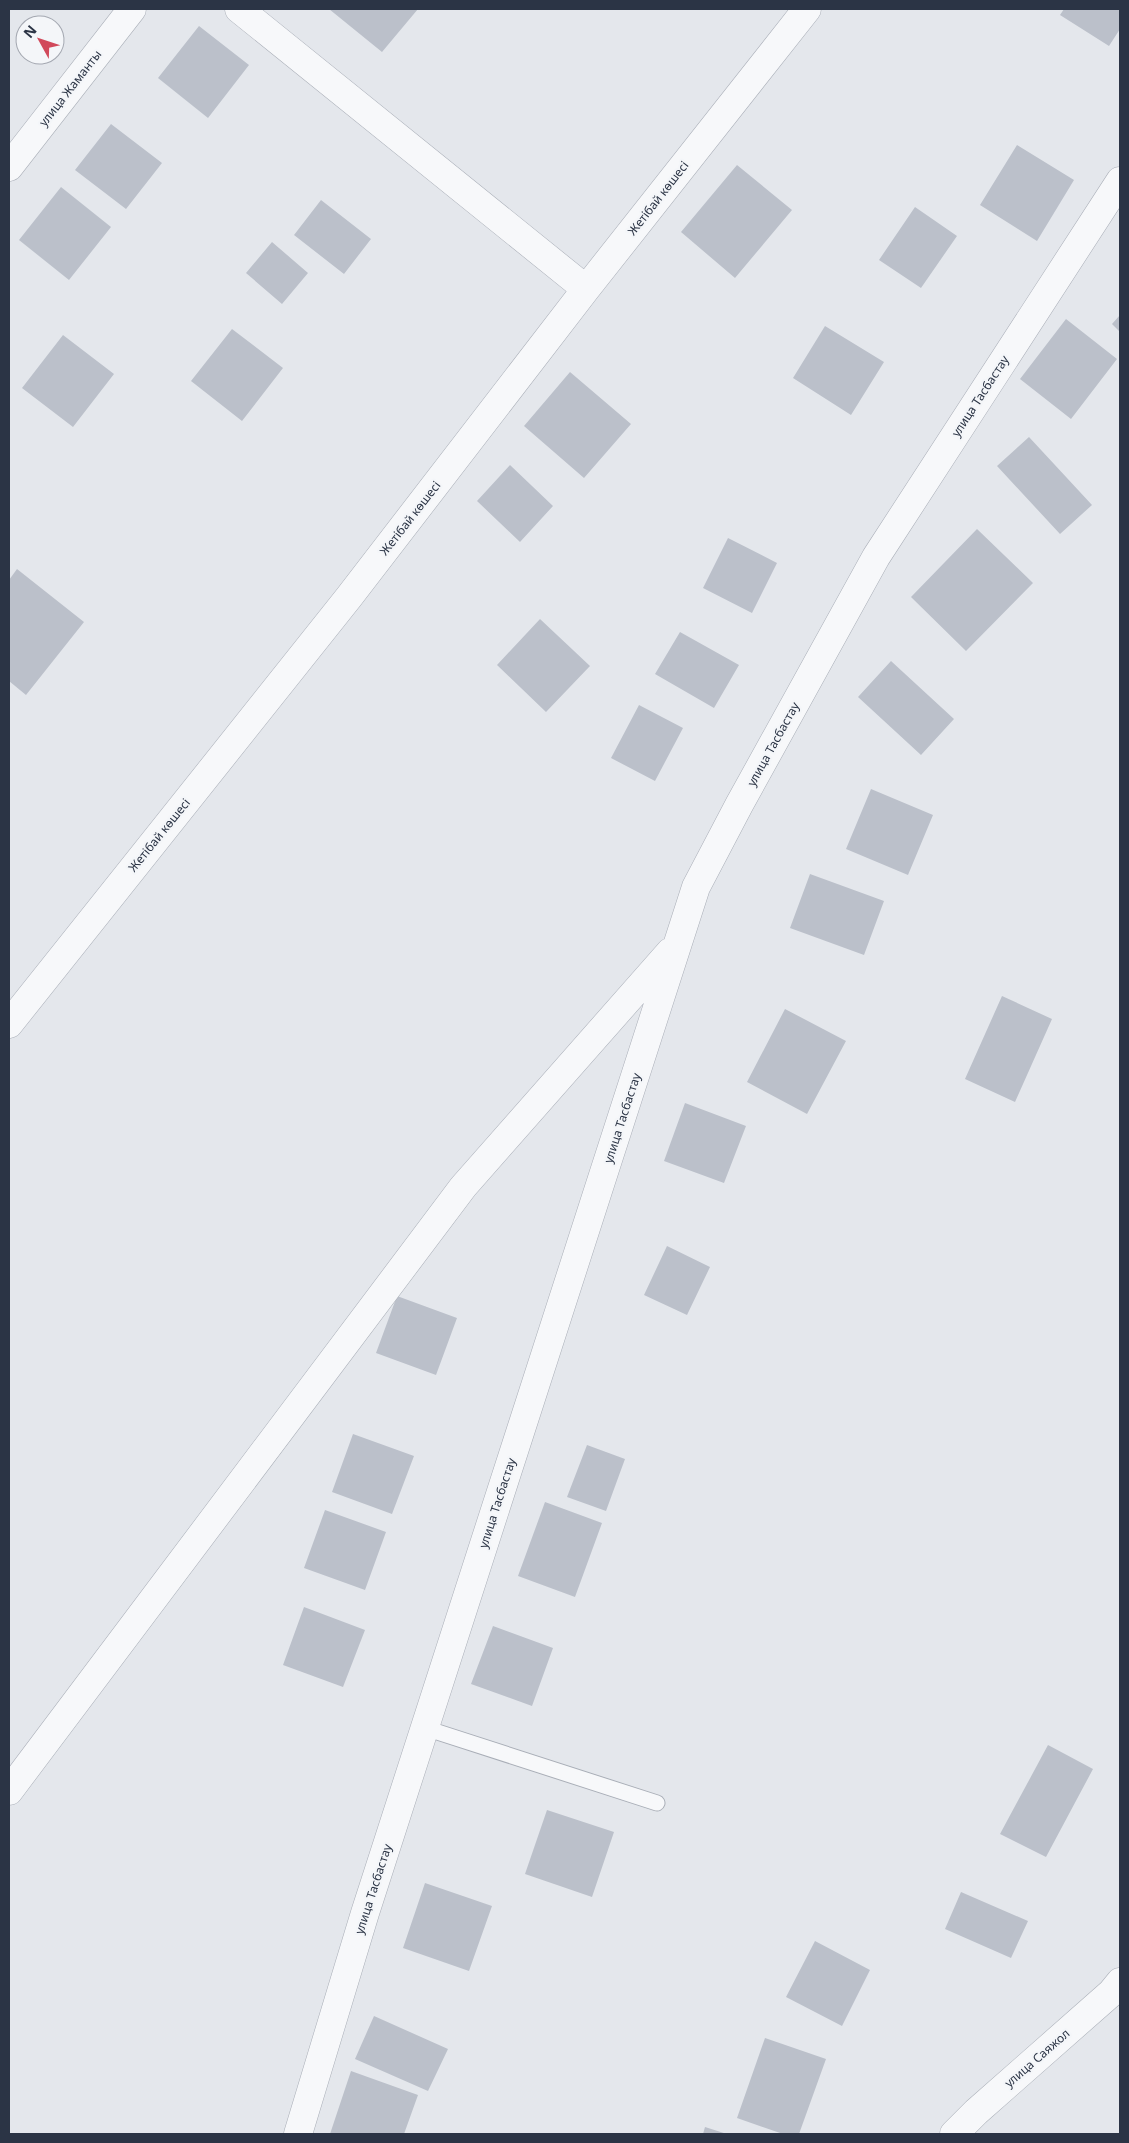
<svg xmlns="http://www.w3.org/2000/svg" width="1129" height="2143" viewBox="0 0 1129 2143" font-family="'Noto Sans',sans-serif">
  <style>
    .building { fill: #bbc0ca }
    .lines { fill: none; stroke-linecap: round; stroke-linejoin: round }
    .service-casing { stroke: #a9aeb7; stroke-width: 17 }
    .minor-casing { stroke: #a9aeb7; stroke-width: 29 }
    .service { stroke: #f7f8fa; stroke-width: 15 }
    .minor { stroke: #f7f8fa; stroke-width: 28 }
    .labels { text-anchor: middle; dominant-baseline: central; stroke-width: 4.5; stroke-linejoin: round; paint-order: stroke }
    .street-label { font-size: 12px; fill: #2b3445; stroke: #f4f6f9 }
  </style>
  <rect width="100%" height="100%" fill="#e4e7ec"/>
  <path class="building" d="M329,9H418L382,52Z
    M1064,9H1120V29L1109,46L1060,15Z
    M199,26L249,65L208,118L158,78Z
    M111,124L162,163L126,209L75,170Z
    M1017,145L1074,180L1037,241L980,205Z
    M737,165L792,210L735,278L681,232Z
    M61,187L111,227L69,280L19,240Z
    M321,200L371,239L344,274L294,235Z
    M915,207L957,236L921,288L879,260Z
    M272,242L308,273L282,304L246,273Z
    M1120,315V332L1112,324Z
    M1066,319L1117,359L1071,419L1020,379Z
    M825,326L884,362L851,415L793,378Z
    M232,329L283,368L242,421L191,381Z
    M63,335L114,374L73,427L22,388Z
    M570,372L631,424L584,478L524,426Z
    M1029,437L1092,505L1060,534L997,466Z
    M510,465L553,506L520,542L477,501Z
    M977,529L1033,583L966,651L911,597Z
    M728,538L777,563L752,613L703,588Z
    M17,569L84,622L26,695L9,681V580Z
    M540,619L590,666L546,712L497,665Z
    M680,632L739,665L714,708L655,674Z
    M891,661L954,719L921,755L858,697Z
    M639,705L683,728L655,781L611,758Z
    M871,789L933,815L908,875L846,849Z
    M810,874L884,901L864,955L790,928Z
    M1002,996L1052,1019L1015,1102L965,1079Z
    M785,1009L846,1041L807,1114L747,1082Z
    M685,1103L746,1126L724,1183L664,1161Z
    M667,1246L710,1267L687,1315L644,1295Z
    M397,1296L457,1318L436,1375L376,1353Z
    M353,1434L414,1456L392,1514L332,1492Z
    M587,1445L625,1459L606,1511L567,1497Z
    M545,1502L602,1523L575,1597L518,1576Z
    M325,1510L386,1532L365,1590L304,1568Z
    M304,1607L365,1630L343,1687L283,1665Z
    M493,1626L553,1648L532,1706L471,1684Z
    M1048,1745L1093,1769L1046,1857L1000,1834Z
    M547,1810L614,1832L592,1897L525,1874Z
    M425,1883L492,1906L469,1971L403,1948Z
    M961,1892L1028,1921L1011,1958L945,1929Z
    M815,1941L870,1970L842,2026L786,1997Z
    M374,2016L448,2049L428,2091L355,2059Z
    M765,2038L826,2059L799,2134H783L737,2118Z
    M351,2071L418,2095L404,2134H330Z
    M705,2127L727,2134H703Z"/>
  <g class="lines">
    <defs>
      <path id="service" d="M425,1728L657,1803"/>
      <path id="minor" d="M239,9L586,289
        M9,167L132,9
        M9,1024L349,597L586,289L807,9
        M9,1791L463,1187L670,952
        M298,2134L365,1913L696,887L739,805L876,557L1120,181
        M954,2134L976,2112L1111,1993L1120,1982"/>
    </defs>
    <use href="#service" class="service-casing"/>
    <use href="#minor" class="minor-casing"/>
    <use href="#service" class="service"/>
    <use href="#minor" class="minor"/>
  </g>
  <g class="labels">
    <g class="street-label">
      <text transform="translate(70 88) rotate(-52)">улица Жаманты</text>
      <text transform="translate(658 198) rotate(-52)">Жетібай көшесі</text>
      <text transform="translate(980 396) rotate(-57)">улица Тасбастау</text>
      <text transform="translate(410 518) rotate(-52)">Жетібай көшесі</text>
      <text transform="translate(773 744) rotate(-61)">улица Тасбастау</text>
      <text transform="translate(159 835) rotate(-51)">Жетібай көшесі</text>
      <text transform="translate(622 1118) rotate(-72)">улица Тасбастау</text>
      <text transform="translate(497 1503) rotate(-72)">улица Тасбастау</text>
      <text transform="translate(373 1889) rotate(-72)">улица Тасбастау</text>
      <text transform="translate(1037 2058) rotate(-41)">улица Саяжол</text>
    </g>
  </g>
  <rect width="1129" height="2143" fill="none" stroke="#2b3445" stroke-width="20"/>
  <g transform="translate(40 40) rotate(310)"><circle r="24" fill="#f4f6f9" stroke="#a4a8b1"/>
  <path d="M0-4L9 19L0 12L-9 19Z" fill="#d1495b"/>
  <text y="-8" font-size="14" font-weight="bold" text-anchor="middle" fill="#2b3445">N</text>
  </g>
</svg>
